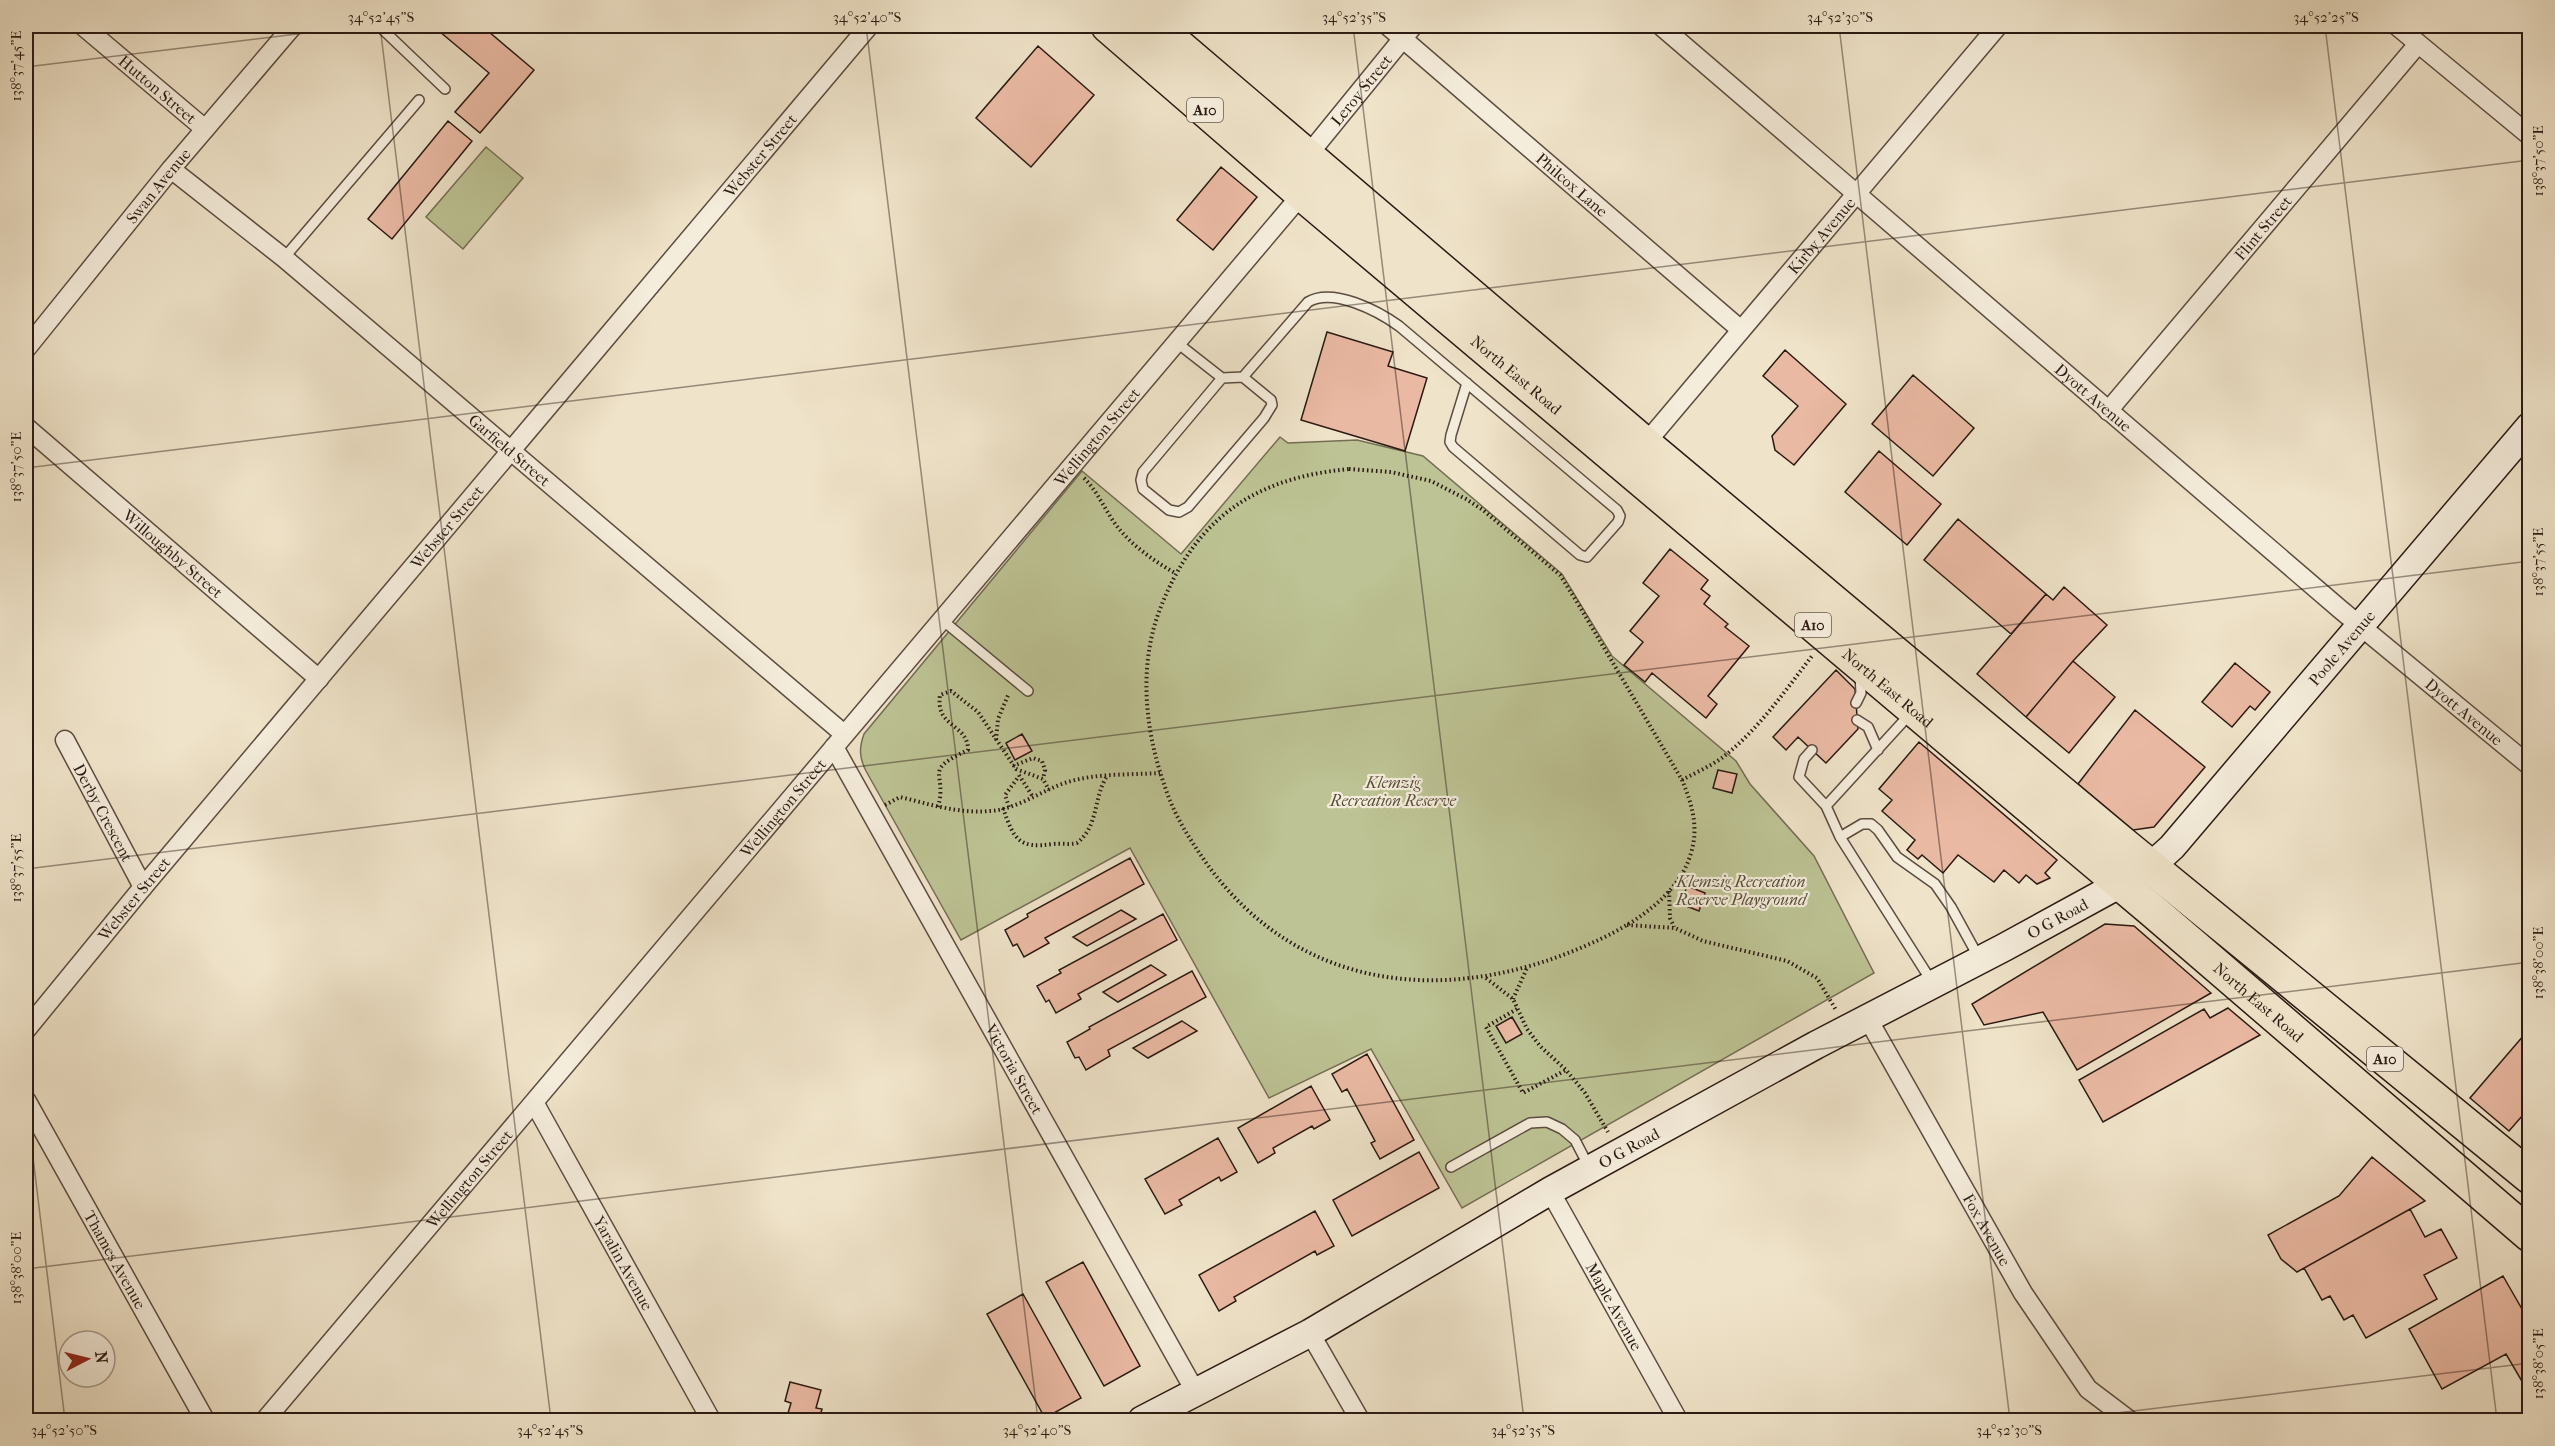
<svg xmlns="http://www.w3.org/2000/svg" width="2555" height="1446" viewBox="0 0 2555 1446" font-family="'IM FELL French Canon',serif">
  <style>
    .green { fill: #bdc394; stroke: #746e54; stroke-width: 1.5 }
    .building { fill: #eab9a3; stroke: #2b1a13; stroke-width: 1.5 }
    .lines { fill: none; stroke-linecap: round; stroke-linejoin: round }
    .lane-casing { stroke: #5c4c40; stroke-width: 12 }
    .street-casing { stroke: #5c4c40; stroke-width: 21 }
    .secondary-casing { stroke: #2b1a13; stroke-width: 30 }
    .highway-casing { stroke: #2b1a13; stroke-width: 36 }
    .path { stroke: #2b1a13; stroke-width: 4; stroke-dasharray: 1.5 3; stroke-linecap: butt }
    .lane { stroke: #f5eddc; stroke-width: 9 }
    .street { stroke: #f5eddc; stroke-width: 18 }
    .secondary { stroke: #f5eddc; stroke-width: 27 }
    .highway { stroke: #efe3c9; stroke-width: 33 }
    .ticks { fill: none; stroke: #2b1a13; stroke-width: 1.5; stroke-opacity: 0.45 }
    .labels { text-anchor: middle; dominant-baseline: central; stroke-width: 4.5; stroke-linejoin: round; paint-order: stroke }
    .shield { fill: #f5eddc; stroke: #68594f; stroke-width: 1.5 }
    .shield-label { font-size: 15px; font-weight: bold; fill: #2b1a13 }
    .street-label { font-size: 16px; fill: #2b1a13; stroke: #f5eddc }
    .park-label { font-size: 16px; font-style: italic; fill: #574d3a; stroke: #f5eddc }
    .neatline { fill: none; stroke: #2b1a13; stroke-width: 2 }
    .ticks-label { font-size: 15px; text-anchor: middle; fill: #2b1a13 }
  </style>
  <rect width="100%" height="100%" fill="#efe3c9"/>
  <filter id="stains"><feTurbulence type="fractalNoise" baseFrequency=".00333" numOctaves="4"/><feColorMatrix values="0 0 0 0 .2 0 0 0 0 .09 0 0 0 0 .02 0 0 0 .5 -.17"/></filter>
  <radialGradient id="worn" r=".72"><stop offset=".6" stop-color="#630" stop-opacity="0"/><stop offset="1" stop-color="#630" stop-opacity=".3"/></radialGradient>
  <path class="green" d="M486,147L523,178L463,249L426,217Z
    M1280,437L1288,443L1357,440L1423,456L1562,574L1612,656L1736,761L1750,784L1814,856L1874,973L1462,1208L1371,1049L1269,1098L1130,848L961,940L866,771C859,757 859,748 864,734L1082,471L1181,554Z"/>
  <path class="building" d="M433,26H482L534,70L480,133L455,112L489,73Z
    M1038,46L1094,95L1031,167L976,118Z
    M448,121L472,141L392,239L368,219Z
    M1221,167L1257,197L1213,250L1177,220Z
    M1327,332L1393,352L1388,366L1427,378L1405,451L1301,420Z
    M1785,350L1846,404L1794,465L1775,450L1772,436L1798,406L1763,376Z
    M1913,375L1974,428L1933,476L1872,424Z
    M1879,451L1941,504L1907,545L1845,492Z
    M1958,519L2046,594L2011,634L1924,560Z
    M1670,549L1708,580L1701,589L1710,596L1704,604L1728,624L1725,627L1749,646L1708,696L1717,704L1706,718L1652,673L1645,682L1624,665L1643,642L1630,631L1659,596L1643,583Z
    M2064,587L2107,625L2073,661L2026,717L1977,674L2046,594L2053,600Z
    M2073,661L2115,697L2069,753L2026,717Z
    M2235,663L2270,692L2255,710L2250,706L2232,727L2202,702Z
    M1836,670L1855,689L1858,729L1826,763L1798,737L1786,750L1773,737Z
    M2135,710L2205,767L2154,827L2133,830L2078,784Z
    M1022,734L1032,751L1015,760L1006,743Z
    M1919,742L2057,860L2045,873L2050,878L2037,884L2026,875L2019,883L2004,870L1994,882L1958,855L1943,873L1922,855L1918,859L1907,850L1915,840L1882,811L1892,800L1879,789Z
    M1718,770L1737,774L1732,793L1713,788Z
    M1130,858L1144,884L1045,938L1049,943L1024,957L1017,944L1013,946L1005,930L1028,917L1027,914Z
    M1687,886L1705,893L1699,911L1681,904Z
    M1121,910L1136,919L1087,946L1073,937Z
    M1163,914L1177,940L1078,994L1081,999L1056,1013L1049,1000L1046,1002L1037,986L1061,973L1059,970Z
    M2105,924L2134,926L2211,993L2077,1070L2043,1012L1984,1025L1972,1004Z
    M1151,965L1166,975L1118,1002L1103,992Z
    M1192,971L1206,997L1108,1050L1110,1056L1086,1070L1079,1057L1075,1058L1067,1042L1090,1029L1089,1027Z
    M2228,1008L2260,1035L2103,1122L2079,1080L2204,1009L2210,1018Z
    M1512,1017L1522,1034L1506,1043L1496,1026Z
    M1182,1021L1197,1031L1148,1058L1133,1048Z
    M2530,1028V1107L2509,1131L2470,1098Z
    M1367,1054L1414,1140L1380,1159L1371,1143L1375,1141L1347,1089L1342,1092L1332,1074Z
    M1311,1086L1330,1120L1314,1129L1312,1126L1273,1148L1275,1153L1258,1163L1238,1128Z
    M1218,1138L1237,1172L1221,1181L1219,1177L1179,1200L1182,1205L1165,1214L1145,1179Z
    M1419,1152L1439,1188L1352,1236L1333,1200Z
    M2372,1157L2425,1201L2297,1272L2281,1259L2268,1235L2339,1196Z
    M2410,1209L2425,1237L2441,1229L2457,1258L2424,1275L2437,1299L2366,1338L2353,1315L2344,1320L2330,1296L2322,1300L2304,1268Z
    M1315,1211L1334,1246L1317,1255L1315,1251L1234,1297L1236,1301L1219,1311L1199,1275Z
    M1083,1262L1140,1366L1104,1386L1046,1282Z
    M2503,1276L2530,1323V1395L2506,1354L2442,1389L2409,1329Z
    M1023,1294L1081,1398L1045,1418L987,1314Z
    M790,1382L821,1390L816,1408L822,1409L819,1420H786L791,1403L785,1401Z"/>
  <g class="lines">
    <defs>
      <path id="lane" d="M379,26L445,89
        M284,258L419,100
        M1176,342L1222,378L1243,377L1271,400L1272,405L1264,418L1188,507L1179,512L1169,510L1143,489L1141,480L1143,472L1222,378
        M1243,377L1308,302C1333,287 1378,311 1399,326L1617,510L1620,516L1618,522L1587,557L1580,555L1453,447L1450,442L1451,435L1467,383
        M941,619L1028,691
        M1856,703L1861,693L1860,674
        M1910,714L1826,806L1840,837L1932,982
        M1857,720L1868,727L1878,750
        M1812,750L1804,759L1799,777L1826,806
        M1840,837L1862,824H1871L1878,830L1897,857L1935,884L1951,907L1979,958
        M1451,1167L1530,1123L1547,1122L1562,1129L1575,1140L1589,1167"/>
      <g id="street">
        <path id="s1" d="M83,26L205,129"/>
        <path id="s2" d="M1388,26L1741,330"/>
        <path id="s3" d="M1661,26L2341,610L2530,766"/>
        <path d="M2397,26L2530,136"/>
        <path id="s4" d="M1308,155L1413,26"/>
        <path id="s5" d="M171,169L284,258L844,734"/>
        <path id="s6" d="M26,349L171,169L293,26"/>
        <path id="s7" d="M2108,411L2418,44"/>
        <path id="s8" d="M26,427L319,679"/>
        <path id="s9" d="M1645,444L1998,26"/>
        <path id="s10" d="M65,740L143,887"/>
        <path id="s11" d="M834,747L1195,1391"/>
        <path id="s12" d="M1868,1019L2023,1293L2088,1389L2129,1420"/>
        <path id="s13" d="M26,1030L143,887L869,26"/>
        <path id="s14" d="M26,1100L205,1420"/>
        <path id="s15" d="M535,1104L711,1420"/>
        <path id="s16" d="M1550,1191L1678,1420"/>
        <path d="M1310,1333L1360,1420"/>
        <path id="s17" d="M265,1420L1302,194"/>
      </g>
      <g id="secondary">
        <path id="s18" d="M2151,866L2172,847L2530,426"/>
        <path id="s19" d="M1142,1420L1310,1333L1550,1191L1816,1045L2003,948L2120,884"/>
      </g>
      <g id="highway">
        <path id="s20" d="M1108,26L1302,194L2153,911L2530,1235"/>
        <path d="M1155,26L1645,444L2118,840L2530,1177"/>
      </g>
    </defs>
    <use href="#lane" class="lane-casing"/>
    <use href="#street" class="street-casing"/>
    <use href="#secondary" class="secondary-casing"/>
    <use href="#highway" class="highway-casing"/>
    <path class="path" d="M1349,469L1391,472L1431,481L1466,499L1483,510L1560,575L1577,602L1682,780C1692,804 1699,827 1691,853C1679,896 1632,925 1594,942C1455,1006 1302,996 1207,864C1190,840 1174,815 1165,787C1145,731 1138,666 1160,609C1195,519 1253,478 1349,469Z
      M1084,478C1098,492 1105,510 1116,525C1131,545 1154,561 1175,573
      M996,740L998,719L1009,693
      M1013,766L1033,758L1042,761L1045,770L1043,779
      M1019,775L1033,797
      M1682,780C1695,773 1711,766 1723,757C1758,730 1785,691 1812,656
      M885,805L900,797C929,804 959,814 990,811C1019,809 1041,790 1068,782C1097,773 1130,775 1160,773
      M938,807C948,771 921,772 968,750C968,723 935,728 940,695L951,691L978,712L1016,769L1043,779L1049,790
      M1009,807L1005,795L1019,776
      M1003,808C1014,840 1019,849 1053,844C1061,843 1069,845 1077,843C1099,826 1093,798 1107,776
      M1669,891L1670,918L1674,927
      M1627,925L1675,928L1703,941L1787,961L1817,978L1836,1010
      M1486,978L1513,999L1527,1029L1540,1046L1566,1070L1585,1093L1608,1132
      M1513,999L1527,968
      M1517,1009L1486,1027L1523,1093L1566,1070"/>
    <use href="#lane" class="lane"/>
    <use href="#street" class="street"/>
    <use href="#secondary" class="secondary"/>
    <use href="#highway" class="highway"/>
  </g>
  <path class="ticks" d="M380,26L551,1420M866,26L1038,1420M1353,26L1524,1420M1839,26L2010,1420M2325,26L2497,1420M26,67L363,26M26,468L2530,160M26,869L2530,561M26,1100L65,1420M26,1269L2530,962M2059,1420L2530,1363"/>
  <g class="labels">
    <g class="shield">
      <rect x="1187" y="98" width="36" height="24" rx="4.5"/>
      <rect x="1795" y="613" width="36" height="24" rx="4.5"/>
      <rect x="2367" y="1047" width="36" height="24" rx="4.5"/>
    </g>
    <g class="shield-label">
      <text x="1205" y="110">A10</text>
      <text x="1813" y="625">A10</text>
      <text x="2385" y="1059">A10</text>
    </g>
    <g class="street-label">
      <text stroke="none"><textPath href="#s1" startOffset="98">Hutton Street</textPath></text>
      <text stroke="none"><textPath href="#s4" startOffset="84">Leroy Street</textPath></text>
      <text stroke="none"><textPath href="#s13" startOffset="1142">Webster Street</textPath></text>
      <text stroke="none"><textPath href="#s2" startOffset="243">Philcox Lane</textPath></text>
      <text stroke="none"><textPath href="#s6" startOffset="210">Swan Avenue</textPath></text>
      <text stroke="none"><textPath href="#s7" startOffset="240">Flint Street</textPath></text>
      <text stroke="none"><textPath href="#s9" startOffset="273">Kirby Avenue</textPath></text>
      <text stroke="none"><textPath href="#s20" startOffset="537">North East Road</textPath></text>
      <text stroke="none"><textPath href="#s3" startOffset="570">Dyott Avenue</textPath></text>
      <text stroke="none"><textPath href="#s17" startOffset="1288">Wellington Street</textPath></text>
      <text stroke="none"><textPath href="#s5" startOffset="440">Garfield Street</textPath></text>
      <text stroke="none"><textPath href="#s13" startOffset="656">Webster Street</textPath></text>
      <text stroke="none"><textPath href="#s8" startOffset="194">Willoughby Street</textPath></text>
      <text stroke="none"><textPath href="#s18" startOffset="290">Poole Avenue</textPath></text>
      <text stroke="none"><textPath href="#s20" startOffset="1023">North East Road</textPath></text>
      <text stroke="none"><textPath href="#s3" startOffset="1056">Dyott Avenue</textPath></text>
      <text stroke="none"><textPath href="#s17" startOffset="802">Wellington Street</textPath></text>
      <text stroke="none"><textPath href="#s10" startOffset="82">Derby Crescent</textPath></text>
      <text stroke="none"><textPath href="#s13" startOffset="170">Webster Street</textPath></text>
      <text stroke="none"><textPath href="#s19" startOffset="1044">O G Road</textPath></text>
      <text stroke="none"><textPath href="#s20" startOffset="1509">North East Road</textPath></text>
      <text stroke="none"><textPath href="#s11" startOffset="369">Victoria Street</textPath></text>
      <text stroke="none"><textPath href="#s19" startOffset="558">O G Road</textPath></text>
      <text stroke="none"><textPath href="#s17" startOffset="316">Wellington Street</textPath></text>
      <text stroke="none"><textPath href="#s12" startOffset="242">Fox Avenue</textPath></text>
      <text stroke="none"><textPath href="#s14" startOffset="183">Thames Avenue</textPath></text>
      <text stroke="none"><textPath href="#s15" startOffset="182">Yaralin Avenue</textPath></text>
      <text stroke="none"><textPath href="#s16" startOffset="132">Maple Avenue</textPath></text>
    </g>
    <g class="park-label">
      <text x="1393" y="782">Klemzig<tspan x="1393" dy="18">Recreation Reserve</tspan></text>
      <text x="1741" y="881">Klemzig Recreation<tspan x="1741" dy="18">Reserve Playground</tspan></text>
    </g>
  </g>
  <rect width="2555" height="1446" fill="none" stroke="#efe3c9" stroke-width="66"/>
  <g transform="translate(87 1359) rotate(83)"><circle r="28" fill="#f5eddc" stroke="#a4998c" stroke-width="1.5"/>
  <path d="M0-4.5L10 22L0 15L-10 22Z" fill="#8f2418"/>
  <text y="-9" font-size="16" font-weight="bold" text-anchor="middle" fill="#2b1a13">N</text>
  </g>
  <rect x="33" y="33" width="2489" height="1380" class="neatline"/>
  <g class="ticks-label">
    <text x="381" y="22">34°52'45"S</text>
    <text x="867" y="22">34°52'40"S</text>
    <text x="1354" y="22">34°52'35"S</text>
    <text x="1840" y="22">34°52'30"S</text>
    <text x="2326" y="22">34°52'25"S</text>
    <text transform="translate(16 66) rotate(-90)" y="5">138°37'45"E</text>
    <text transform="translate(2538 161) rotate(-90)" y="5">138°37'50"E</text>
    <text transform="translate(16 467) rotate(-90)" y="5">138°37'50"E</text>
    <text transform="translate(2538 562) rotate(-90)" y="5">138°37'55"E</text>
    <text transform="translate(16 868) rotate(-90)" y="5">138°37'55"E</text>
    <text transform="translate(2538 963) rotate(-90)" y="5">138°38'00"E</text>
    <text transform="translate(16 1268) rotate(-90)" y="5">138°38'00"E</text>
    <text transform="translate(2538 1364) rotate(-90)" y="5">138°38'05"E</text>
    <text x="64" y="1435">34°52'50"S</text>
    <text x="550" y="1435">34°52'45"S</text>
    <text x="1037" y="1435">34°52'40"S</text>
    <text x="1523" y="1435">34°52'35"S</text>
    <text x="2009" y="1435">34°52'30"S</text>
  </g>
  <rect width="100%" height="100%" filter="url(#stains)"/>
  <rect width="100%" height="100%" fill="url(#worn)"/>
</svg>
